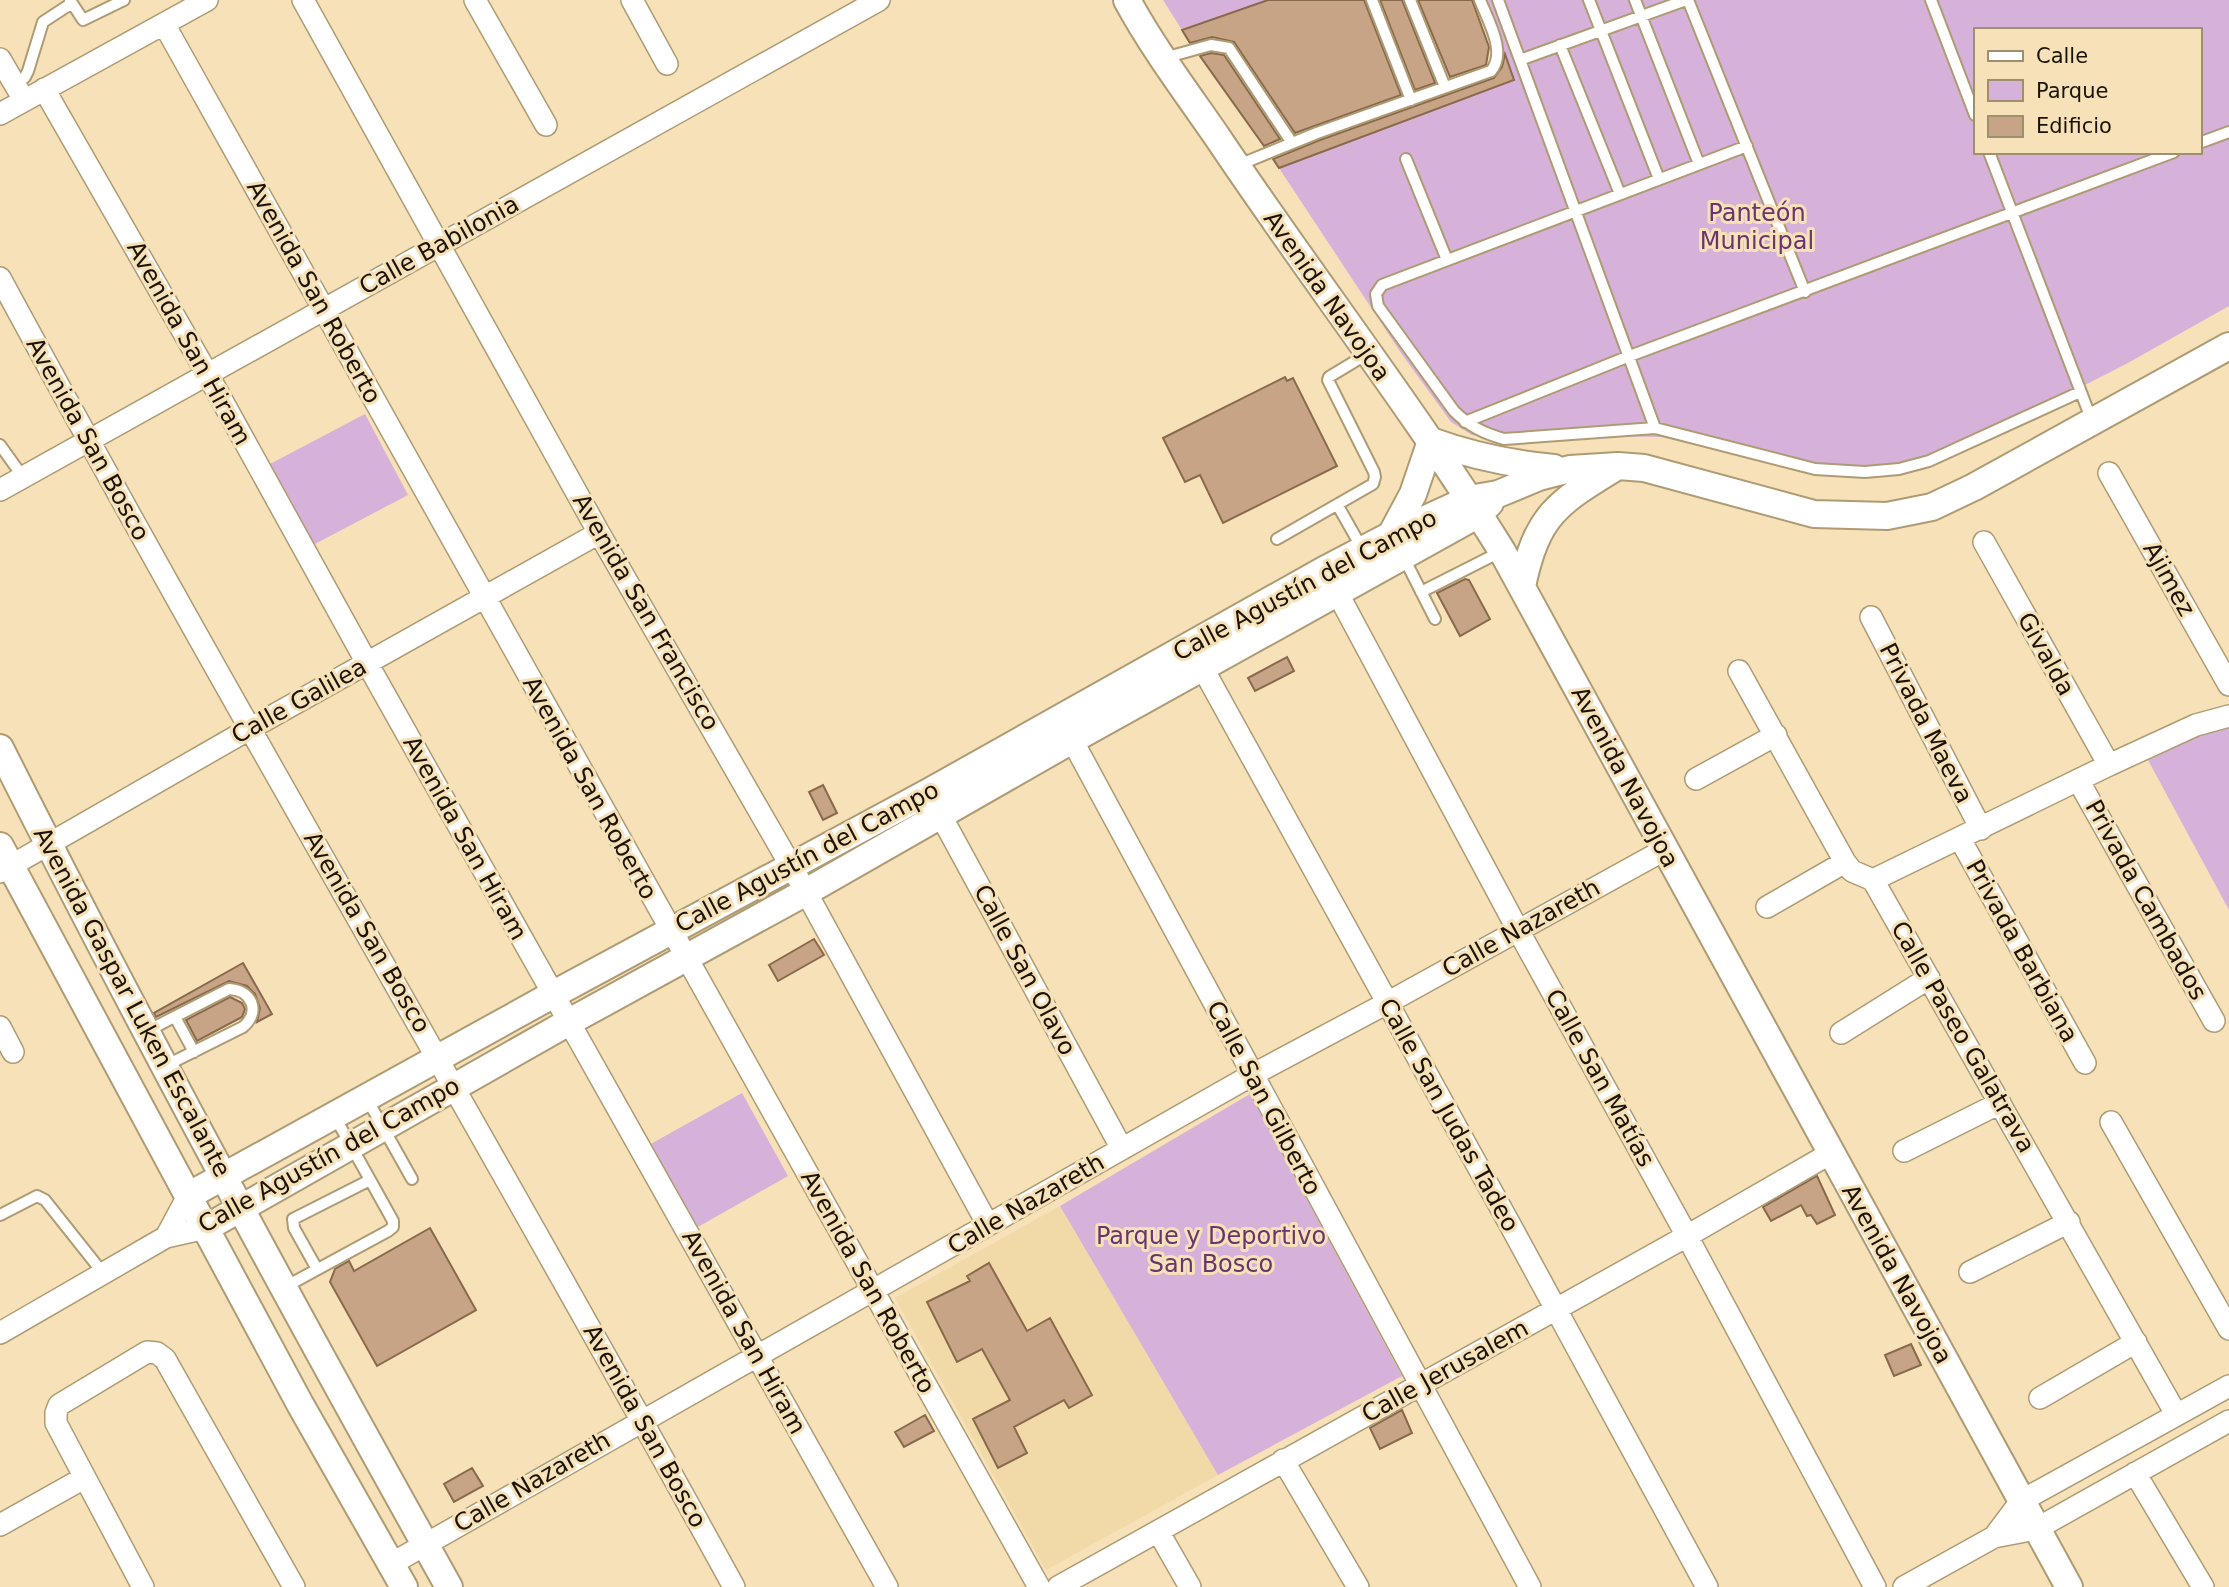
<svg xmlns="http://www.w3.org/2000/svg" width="2229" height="1587" viewBox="0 0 2229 1587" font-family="'DejaVu Sans',sans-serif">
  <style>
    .built { fill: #f2d9a8 }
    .green { fill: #d6b1d9; fill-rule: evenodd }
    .building { fill: #c7a485; stroke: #89694c; stroke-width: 2 }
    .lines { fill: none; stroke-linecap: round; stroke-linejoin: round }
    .service-casing { stroke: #af9b73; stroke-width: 14 }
    .minor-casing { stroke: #af9b73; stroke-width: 24 }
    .tertiary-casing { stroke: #af9b73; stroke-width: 30 }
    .service { stroke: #fff; stroke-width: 10 }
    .minor { stroke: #fff; stroke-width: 21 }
    .tertiary { stroke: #fff; stroke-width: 26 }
    .labels { text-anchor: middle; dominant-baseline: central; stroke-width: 6; stroke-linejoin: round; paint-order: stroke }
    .park-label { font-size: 24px; fill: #69346f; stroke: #f6e1b8 }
    .street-label { font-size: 24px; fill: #1b1305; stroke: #f6e1b8 }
  </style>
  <rect width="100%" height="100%" fill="#f6e1b8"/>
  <path class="built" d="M1060,1206L1218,1475L1046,1570L895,1298Z"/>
  <path class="green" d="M1163,0H1268L1182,30Z
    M1485,0H2229V306L2126,364L1956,451L1898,472L1851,477L1731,453L1661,437L1595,436L1495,439L1472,435L1451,422L1401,353L1279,168L1514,80ZM1975,30H2199V152H1975Z
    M365,414L408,495L313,545L270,464Z
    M2229,728V910L2148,760L2201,735Z
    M742,1093L788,1176L696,1228L649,1145Z
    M1250,1094L1402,1376L1218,1475L1060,1206Z"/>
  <path class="building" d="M1268,0H1364L1401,95L1295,133L1234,42L1212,37L1190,43L1182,30Z
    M1380,0H1402L1435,83L1415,90Z
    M1418,0H1472L1489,47L1486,65L1450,77Z
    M1211,53L1224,55L1280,139L1264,146L1200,56Z
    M1505,54L1514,80L1279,168L1273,159L1320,140L1494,78L1502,67Z
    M1285,377L1287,381L1293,378L1337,466L1223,523L1200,475L1185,482L1163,438Z
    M1465,579L1469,580L1490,619L1460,636L1437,593Z
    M1287,657L1294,671L1255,691L1248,678Z
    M823,785L837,813L823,820L809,792Z
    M814,939L824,955L778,981L769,965Z
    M243,963L272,1014L257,1022L260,1008L255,994L247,986L229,981L156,1017L154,1013Z
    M230,997L242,1003L245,1009L242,1017L197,1041L186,1020Z
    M1817,1176L1835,1215L1817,1224L1811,1215L1807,1216L1801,1205L1771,1221L1763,1207Z
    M430,1228L476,1310L377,1366L330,1282L335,1269L349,1261L354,1271Z
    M989,1263L1027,1331L1050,1318L1092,1395L1069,1408L1064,1400L1014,1427L1027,1453L998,1468L973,1419L1010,1400L982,1349L957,1362L927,1302L970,1281L967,1276Z
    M1911,1344L1921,1365L1894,1376L1885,1355Z
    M1402,1410L1412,1433L1380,1449L1370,1428Z
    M925,1415L934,1431L904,1447L895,1432Z
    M472,1468L483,1486L454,1502L444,1484Z"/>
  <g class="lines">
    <defs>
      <path id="service" d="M70,0L83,20L124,0
        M1372,0L1411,100
        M1410,0L1445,87
        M1498,0L1655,428
        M1589,0L1659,179
        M1635,0L1699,164
        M1688,0L1805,292
        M1931,0L1975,115
        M1560,45L1620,194
        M1164,58L1211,45L1229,48L1292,143
        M1520,60L1686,0
        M15,85L25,77L28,71L43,22L72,3
        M2199,143L2229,132
        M1747,146L1382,285L1376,294L1378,306L1454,411C1469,426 1483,433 1504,439L1655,428L1815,469L1865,472L1899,469L1929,461L2080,392
        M1989,152L2092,421
        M1406,159L1447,260
        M1236,166L1317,133L1491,71C1507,52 1488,21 1480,0
        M1465,422L1627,357L2174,152
        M0,445L23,477
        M1338,506L1363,550
        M1277,539L1373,484L1375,477L1374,472L1328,380L1329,377L1367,354
        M1403,556L1435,619
        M1421,592L1502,551
        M175,1017L194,1052
        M147,1031L229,989C252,990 261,1012 243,1027L165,1066
        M367,1099L412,1179
        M0,1215L37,1196L45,1200L103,1273
        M317,1269L294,1228L293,1219L370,1180
        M283,1288L388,1231L393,1227V1221L335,1117"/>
      <path id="minor" d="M303,0L599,533L806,892L988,1225
        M475,0L546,125
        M632,0L667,64
        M164,24L1039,1587
        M0,59L24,100
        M44,89L208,375L367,663L887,1587
        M0,114L207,0
        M0,278C238,718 493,1148 734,1587
        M2109,473L2229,685
        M0,490L879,0
        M1984,542L2109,765
        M1331,581L1518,930L1687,1236L1875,1587
        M1871,617L1981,829
        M1196,656L1508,1221L1707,1587
        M1739,671L1845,862L1852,871L1873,880L2176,1414
        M1065,727L1530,1587
        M1696,779L1776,735
        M2078,780L2214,1021
        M934,803L1122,1149
        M1960,839L2085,1063
        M0,872L251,728L599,533
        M1873,880L2109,765L2196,725L2229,716
        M1767,907L1845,862
        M0,1027L13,1052
        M1841,1033L1929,978
        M2111,1122L2229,1329
        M1904,1151L2000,1103
        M166,1237L188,1196
        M1970,1272L2069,1222
        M0,1333L166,1237L206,1228
        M2040,1398L2136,1342
        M1283,1460L1358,1587
        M2135,1473L2203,1587
        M0,1525L84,1478
        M1158,1531L1190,1587
        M1994,1537L2021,1501L2229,1386
        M391,1564L1252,1075L1387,1003L1664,850
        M143,1587L56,1423V1413L59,1405L147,1352L157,1353L165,1359L294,1587
        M1058,1587L1687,1236L1831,1153
        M1904,1587L1994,1537L2036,1529L2229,1421"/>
      <path id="tertiary" d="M1127,0C1153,48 1187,93 1218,138C1311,277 1414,409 1502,551L2069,1587
        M1391,535L1413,494L1431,441C1472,456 1511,464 1554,468
        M1522,586C1537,515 1557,503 1616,467
        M0,748C142,1031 294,1310 449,1587
        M0,846L300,1404L404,1587
        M188,1196L554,994L927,793L1324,570L1391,535L1469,499L1498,494L1539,477L1570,469L1618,466L1644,468L1814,514L1887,516L1932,507L1974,487L2229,346
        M206,1228L569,1022L806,892L1072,740L1479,514L1490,503"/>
    </defs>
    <use href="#service" class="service-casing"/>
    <use href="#minor" class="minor-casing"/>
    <use href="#tertiary" class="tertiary-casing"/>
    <use href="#service" class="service"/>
    <use href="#minor" class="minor"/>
    <use href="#tertiary" class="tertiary"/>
  </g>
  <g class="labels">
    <g class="park-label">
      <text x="1757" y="213">Panteón<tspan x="1757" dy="28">Municipal</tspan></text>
      <text x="1211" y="1236">Parque y Deportivo<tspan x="1211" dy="28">San Bosco</tspan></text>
    </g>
    <g class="street-label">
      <text transform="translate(439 245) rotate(-29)">Calle Babilonia</text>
      <text transform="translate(314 292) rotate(61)">Avenida San Roberto</text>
      <text transform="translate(1327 296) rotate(55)">Avenida Navojoa</text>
      <text transform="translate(189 343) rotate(61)">Avenida San Hiram</text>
      <text transform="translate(88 439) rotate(61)">Avenida San Bosco</text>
      <text transform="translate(2169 579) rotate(61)">Ajimez</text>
      <text transform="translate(1305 585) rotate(-28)">Calle Agustín del Campo</text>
      <text transform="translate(646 612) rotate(60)">Avenida San Francisco</text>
      <text transform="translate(2046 654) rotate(61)">Givalda</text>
      <text transform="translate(299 701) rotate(-29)">Calle Galilea</text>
      <text transform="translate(1926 723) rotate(63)">Privada Maeva</text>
      <text transform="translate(1625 777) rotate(62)">Avenida Navojoa</text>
      <text transform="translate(590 788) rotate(61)">Avenida San Roberto</text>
      <text transform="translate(465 838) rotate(61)">Avenida San Hiram</text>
      <text transform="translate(807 857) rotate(-28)">Calle Agustín del Campo</text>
      <text transform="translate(2146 900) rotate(61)">Privada Cambados</text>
      <text transform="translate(1521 928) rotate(-29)">Calle Nazareth</text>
      <text transform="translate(367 932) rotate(60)">Avenida San Bosco</text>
      <text transform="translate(2022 951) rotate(61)">Privada Barbiana</text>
      <text transform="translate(1025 970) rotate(62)">Calle San Olavo</text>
      <text transform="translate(132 1002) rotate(62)">Avenida Gaspar Luken Escalante</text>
      <text transform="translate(1963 1037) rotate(60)">Calle Paseo Galatrava</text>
      <text transform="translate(1600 1078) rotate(61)">Calle San Matías</text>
      <text transform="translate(1264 1098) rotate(62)">Calle San Gilberto</text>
      <text transform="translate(1449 1115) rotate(61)">Calle San Judas Tadeo</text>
      <text transform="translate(329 1155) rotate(-29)">Calle Agustín del Campo</text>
      <text transform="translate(1026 1204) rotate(-30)">Calle Nazareth</text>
      <text transform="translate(1897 1274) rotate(61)">Avenida Navojoa</text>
      <text transform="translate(868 1282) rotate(61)">Avenida San Roberto</text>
      <text transform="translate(744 1332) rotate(61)">Avenida San Hiram</text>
      <text transform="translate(1445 1371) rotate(-29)">Calle Jerusalem</text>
      <text transform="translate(645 1426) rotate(61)">Avenida San Bosco</text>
      <text transform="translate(532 1482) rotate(-30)">Calle Nazareth</text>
    </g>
  </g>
  <rect x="1974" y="28" width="228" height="126" fill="#f6e1b8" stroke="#9e8f70" stroke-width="2"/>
  <rect x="1988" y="51" width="35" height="10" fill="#ffffff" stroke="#9e8f70" stroke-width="2"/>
  <text x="2036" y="63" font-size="21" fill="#1b1305">Calle</text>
  <rect x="1988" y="80" width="35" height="21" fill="#d6b1d9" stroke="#9e8f70" stroke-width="2"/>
  <text x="2036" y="98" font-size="21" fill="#1b1305">Parque</text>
  <rect x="1988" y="116" width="35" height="21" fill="#c7a485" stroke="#9e8f70" stroke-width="2"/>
  <text x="2036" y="133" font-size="21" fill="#1b1305">Edificio</text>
</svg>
